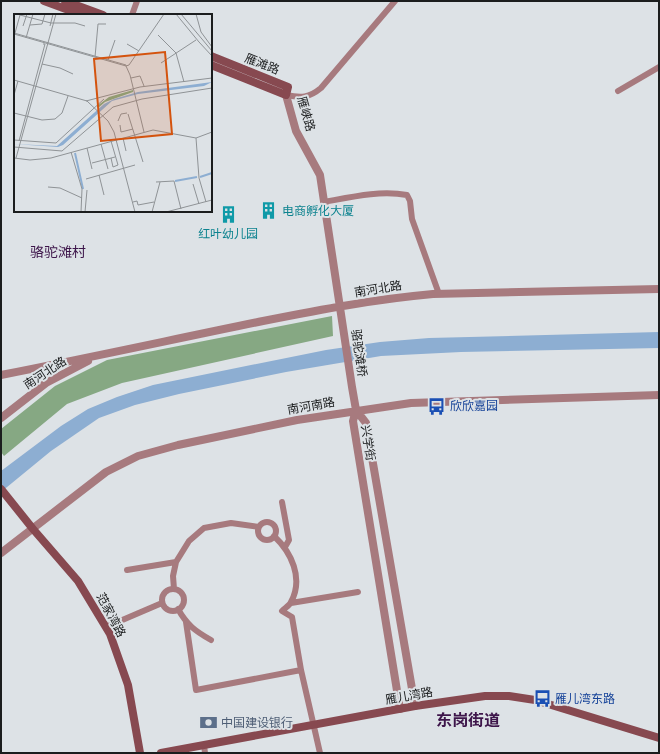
<svg xmlns="http://www.w3.org/2000/svg" width="660" height="754" viewBox="0 0 660 754" font-family="Raleway,'Noto Sans SC',sans-serif">
  <style>
    .forest { fill: #86a883 }
    .water { fill: #8daed2 }
    .lines { fill: none; stroke-linecap: round; stroke-linejoin: round }
    .minor { stroke: #a77a7e; stroke-width: 6 }
    .tertiary { stroke: #a77a7e; stroke-width: 8 }
    .secondary { stroke: #874950; stroke-width: 8 }
    .labels { text-anchor: middle; dominant-baseline: central; stroke-width: 4; stroke-linejoin: round; paint-order: stroke }
    .street-label { font-size: 12px; fill: #1b1d1e; stroke: #dde2e6 }
    .culture-label { font-size: 12px; fill: #0d838f; stroke: #dde2e6; text-anchor: start }
    .transit-label { font-size: 12px; fill: #164399; stroke: #dde2e6; text-anchor: start }
    .service-label { font-size: 12px; fill: #4e5e75; stroke: #dde2e6; text-anchor: start }
    .quarter-label { font-size: 14px; fill: #3d154a; stroke: #dde2e6 }
    .district-label { font-size: 16px; font-weight: bold; fill: #3d154a; stroke: #dde2e6 }
    .inset-river { fill: none; stroke: #8daed2; stroke-width: 2 }
    .inset-road { fill: none; stroke: #8f9396; stroke-width: 1 }
    .view { fill: #d4530e; fill-opacity: 0.15; stroke: #d4530e; stroke-width: 2 }
    .inset-edge { fill: none; stroke: #1b1d1e; stroke-width: 2 }
  </style>
  <rect width="100%" height="100%" fill="#dde2e6"/>
  <path class="forest" d="M332,316L333,336L122,383L67,404L4,456L1,452V429L55,386L107,360Z"/>
  <path class="water" d="M659,332V348L461,352L381,356L286,372L179,394L135,405L99,418L51,451L1,492V471L61,426L88,409L117,397L153,385L251,365L326,350L380,342L429,338Z"/>
  <g class="lines">
    <path class="minor" d="M132,15L137,1
      M618,91L659,67
      M286,95C301,98 309,98 321,88L395,1
      M324,202C351,197 380,190 407,195L410,201L412,219L439,294
      M282,502L289,540L285,547
      M258 531a9 9 0 1 1 18 0a9 9 0 1 1-18 0Z
      M274,536C291,552 304,578 291,602C290,605 285,608 282,611L292,617L301,670L320,753
      M127,570L176,562
      M174,589L173,576L176,562L189,541L204,528L231,523L259,527
      M162 600a11 11 0 1 1 22 0a11 11 0 1 1-22 0Z
      M291,603L358,592
      M178,609C187,625 195,631 211,640
      M186,622L196,690L301,670
      M106,627L162,603
      M204,745L205,753"/>
    <path class="tertiary" d="M286,95L296,131L320,175L352,387L356,410L366,423L415,706
      M1,375C88,358 175,339 263,321C319,310 376,299 433,294L659,289
      M356,410L353,421L400,709
      M1,418L46,383L88,361
      M1,553L106,472L138,456L178,445L297,420L411,403L659,395"/>
    <path class="secondary" d="M44,1L82,15
      M65,1L103,15
      M211,56L288,87L286,95L211,65
      M1,489L33,529L78,581L110,634L128,685L140,753
      M161,753L415,706L485,696H509L535,700L659,738"/>
  </g>
  <defs>
    <symbol id="building-bare" viewBox="-9 -9 18 18"><path d="M-4-6H4V6H1V3H-1V6H-4ZM-2.5-4.3h1.7v1.8h-1.7ZM.8-4.3h1.7v1.8H.8ZM-2.5-1h1.7V.8h-1.7ZM.8-1h1.7V.8H.8Z" fill="#0f9aa8" stroke="#dde2e6" stroke-width="2.5" paint-order="stroke"/></symbol>
    <symbol id="bus-bare" viewBox="-9 -9 18 18"><path d="M-5-6H5V4H4V6H2V4H-2V6H-4V4H-5ZM-3.5-4V0h7V-4ZM-3.5 1.2v1.5H-2V1.2ZM2 1.2v1.5H3.5V1.2Z" fill="#1a4fb4" stroke="#dde2e6" stroke-width="2.5" paint-order="stroke"/></symbol>
    <symbol id="bank-bare" viewBox="-9 -9 18 18"><path d="M-6-4H6V4H-6ZM0-2.3a2.3 2.3 0 1 0 0 4.6a2.3 2.3 0 1 0 0-4.6Z" fill="#5c6f8a" stroke="#dde2e6" stroke-width="2.5" paint-order="stroke"/></symbol>
  </defs>
  <g fill-rule="evenodd">
    <use href="#building-bare" x="256" y="198" width="25" height="25"/>
    <use href="#building-bare" x="216" y="202" width="25" height="25"/>
    <use href="#bus-bare" x="424" y="394" width="25" height="25"/>
    <use href="#bus-bare" x="530" y="686" width="25" height="25"/>
    <use href="#bank-bare" x="196" y="710" width="25" height="25"/>
  </g>
  <g class="labels">
    <g class="street-label">
      <text transform="translate(262 64) rotate(21)">雁滩路</text>
      <text transform="translate(306 114) rotate(74)">雁峡路</text>
      <text transform="translate(378 289) rotate(-9)">南河北路</text>
      <text transform="translate(359 353) rotate(82)">骆驼滩桥</text>
      <text transform="translate(45 373) rotate(-33)">南河北路</text>
      <text transform="translate(311 406) rotate(-10)">南河南路</text>
      <text transform="translate(368 443) rotate(81)">兴学街</text>
      <text transform="translate(111 615) rotate(62)">范家湾路</text>
      <text transform="translate(409 696) rotate(-10)">雁儿湾路</text>
    </g>
    <g class="culture-label">
      <text x="282" y="211">电商孵化大厦</text>
      <text x="228" y="234" text-anchor="middle">红叶幼儿园</text>
    </g>
    <g class="transit-label">
      <text x="450" y="406">欣欣嘉园</text>
      <text x="555" y="699">雁儿湾东路</text>
    </g>
    <g class="service-label">
      <text x="221" y="723">中国建设银行</text>
    </g>
    <g class="quarter-label">
      <text x="58" y="252">骆驼滩村</text>
    </g>
    <g class="district-label">
      <text x="468" y="720">东岗街道</text>
    </g>
  </g>
  <g transform="translate(14 14)">
    <rect width="198" height="198" fill="#dde2e6"/>
    <path d="M119,76V78L91,88L84,94L83,92L95,83Z" fill="#86a883"/>
    <path d="M198,68L190,72L124,80L98,87L49,131L44,133L0,130L43,132L90,90L100,85L124,78Z" fill="#8daed2"/>
    <path class="inset-river" d="M61,139L69,175M186,163L198,159M161,167L183,163"/>
    <path class="inset-road" d="M162,0L185,28M167,0L198,37M182,0L187,18L198,33M6,1L37,9H61L71,12M16,11L28,10L31,0M9,12L13,0M36,12L39,0M0,19L112,51V52L0,20M1,19L6,1M144,21L162,39L170,68M12,24L19,0M185,28L198,42M113,30L125,37M81,43L84,10H92M94,46L101,26M147,49L182,26M28,50L46,54L59,60M117,64L126,62L130,72M0,66L73,87L94,107L100,118L121,198M0,81L4,67M72,87L126,73L198,64M0,99L28,106L41,105L48,99L54,82M114,100L129,148M104,107L107,100L113,99M106,111L107,118L119,115M130,118L116,61L112,52L115,51L150,0M109,124L112,137M182,124L185,164L192,188M0,126L42,129L90,85M5,127L31,30H29M87,130L94,155M0,133L48,137L99,93L128,85L198,74M73,134L78,155M57,138L68,175L67,198M0,144L16,146L37,144L139,116L182,124L198,118M2,144L42,0M97,144L99,153L104,151L97,127M78,149L101,143M85,161L90,181M72,165L121,151M142,168L160,167L167,195M179,170L185,190M34,173L46,174L68,184M119,188L123,187L124,191L140,188M71,198L73,176M138,198L146,168M152,198L198,186"/>
    <path class="view" d="M151,38L158,120L87,127L80,45Z"/>
    <rect width="198" height="198" class="inset-edge"/>
  </g>
  <rect width="660" height="754" fill="none" stroke="#1b1d1e" stroke-width="4"/>
</svg>
